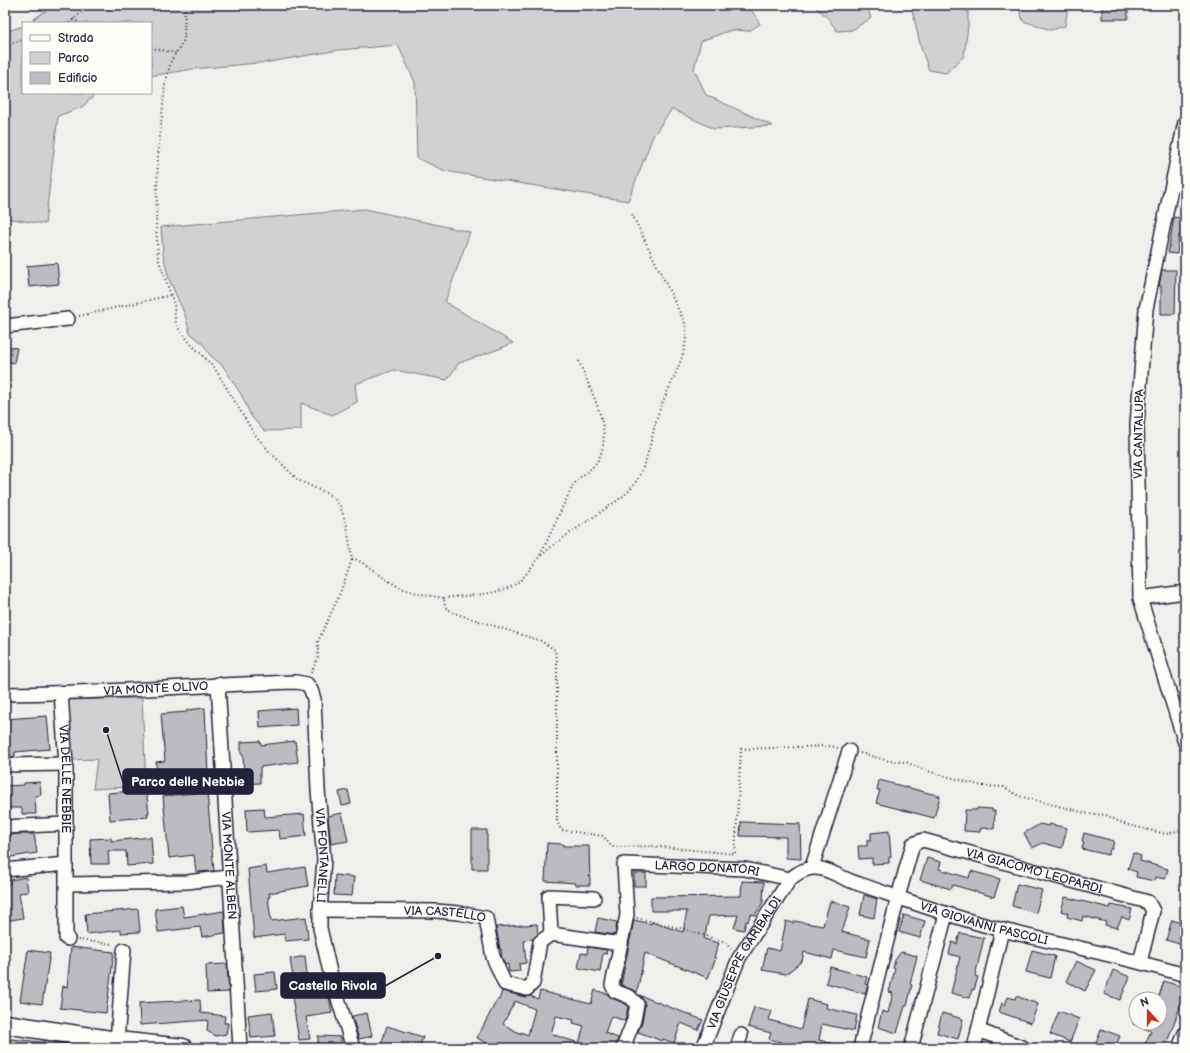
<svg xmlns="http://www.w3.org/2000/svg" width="1190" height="1053" viewBox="0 0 1190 1053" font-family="'Balsamiq Sans',sans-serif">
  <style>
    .green { fill: #d2d1d1; stroke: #7a7a86 }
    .building { fill: #bcbcc0; stroke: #22223b; fill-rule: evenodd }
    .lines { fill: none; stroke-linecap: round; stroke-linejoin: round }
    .street-casing { stroke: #22223b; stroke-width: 16 }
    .secondary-casing { stroke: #22223b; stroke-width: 21 }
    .path { stroke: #22223b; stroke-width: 2; stroke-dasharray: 1 3; stroke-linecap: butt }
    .street { stroke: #fdfcf7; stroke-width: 13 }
    .secondary { stroke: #fdfcf7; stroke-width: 18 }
    .labels { text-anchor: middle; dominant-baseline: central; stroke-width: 3; stroke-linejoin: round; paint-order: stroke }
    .street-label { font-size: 12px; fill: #22223b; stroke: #fdfcf7 }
    .leader { fill: none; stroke: #22223b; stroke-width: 1.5 }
    .callout-dot { fill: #22223b; stroke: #fdfcf7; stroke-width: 1.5 }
    .callout { fill: #22223b; stroke: #22223b; stroke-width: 1.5 }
    .callout-label { font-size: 13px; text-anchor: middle; font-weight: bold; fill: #fff }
  </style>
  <rect width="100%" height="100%" fill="#f0efec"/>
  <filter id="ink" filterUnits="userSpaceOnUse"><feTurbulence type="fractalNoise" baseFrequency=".025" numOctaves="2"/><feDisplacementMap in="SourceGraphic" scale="8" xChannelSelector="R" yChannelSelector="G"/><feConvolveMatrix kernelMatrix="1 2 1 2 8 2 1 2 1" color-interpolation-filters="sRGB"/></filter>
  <g filter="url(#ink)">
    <path class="green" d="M54,5H757L751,9L760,24L749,31L731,30L701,41L694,69L706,95L773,126L714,129L672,109L653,136L628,201L445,171L417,158L415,82L398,45L339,50L269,62L193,69L151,76V23H28Z
      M813,5H866L871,18L852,30L837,31L828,18Z
      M911,5H968V26L964,56L946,73L929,70L921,48Z
      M1019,5H1068L1065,26L1051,30L1023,21L1019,9Z
      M23,26V93H97L82,107L58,116L45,224L5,218V32Z
      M365,209L470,232L445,302L513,343L499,349L459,363L447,380L394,370L355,384L357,402L332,415L301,403V430L264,431L251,416L242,396L223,366L210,355L203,344L190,333L185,315L169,279L163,254L161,227Z
      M142,698L146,786L93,789L97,759L71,760L66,700Z"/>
    <path class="building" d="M1102,5H1128V19H1102Z
      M1174,217L1185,219V236L1179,235L1177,254L1168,253Z
      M57,263L59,284L29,287L27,266Z
      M1162,270H1176L1175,314H1161V286H1159Z
      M5,346L17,348L14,363L5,361Z
      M205,708L208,775L157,779L156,762L165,761L161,714L187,712V710Z
      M296,708L297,725L260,728L259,711Z
      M47,716L50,749L15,752V756L5,757V719Z
      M260,741L261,745L295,741L298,762L260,767V783L244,784L243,754H241V742Z
      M879,780L940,796L934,818L876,803L880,790H877Z
      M40,782L41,795L35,796L36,814H22V808H5V786L24,785V783Z
      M146,790L149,813H147L148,817L110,820L108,793Z
      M348,790L351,804L342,806L339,792Z
      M207,792L214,871L196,872L194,855L169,858L163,796Z
      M264,808L265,817L304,814L306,836L280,839L279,830L247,832L246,809Z
      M977,808L992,809V811H995L994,829L981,828L980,832L964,831L965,810H977Z
      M342,813L348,841L331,844L328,816Z
      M741,822L800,824L801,859L786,858V837L740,836Z
      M1040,824L1048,826L1049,824L1067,828L1062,848L1043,843L1032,848L1024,833Z
      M472,830H487V869H472Z
      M889,831L891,857H889V863L872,864V858L859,859L858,846H867V840H871V833Z
      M1084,833L1114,841L1112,849H1110L1108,855L1082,849L1084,842L1082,841Z
      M18,834H34L37,853L5,858V836Z
      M151,837L153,864L127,866L126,851H108L109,864H91L90,839L111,838V841Z
      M547,843L563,844V846H589L590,885H575V883L545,881Z
      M1133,853L1141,856L1140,861L1168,869L1165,879L1155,877L1154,881L1136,877L1137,872L1128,869Z
      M927,858L941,862L939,869L969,878L971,871L1000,879L994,897L953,885L951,889L920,880Z
      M266,866L267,873L305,867L308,886L269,893L270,897H268L271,921L306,917L308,939L285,941L284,934L254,938L248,869Z
      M634,873H646V886H634Z
      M335,875L354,877L352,896L334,895Z
      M26,877L28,892L19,893L23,918L5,921V884H10V880Z
      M742,881L764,882L763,902L755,915L750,914L748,922L746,921L744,930L734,928L738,915L709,916L704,939L719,943L714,957L716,958L708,978L645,953L637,992L621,985L634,920L651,924V922L683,932L687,911H651V897L741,896Z
      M1017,884L1042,890L1036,913L1012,906Z
      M864,895L877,899L874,918L860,915Z
      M1065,897L1110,908L1111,905L1132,909L1129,920L1122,917L1117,928L1105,925L1106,922L1083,916L1082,921L1067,917L1068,913L1061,911Z
      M830,901L850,907L842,932L870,939L866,957L834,950L832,959L804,952L802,961L786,974L762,970L767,948L780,951L786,921L793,923L794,921L823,926Z
      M182,906L184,917L224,911L225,933L202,937L200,927L158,932L155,909Z
      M138,909L140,932L121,933V930L87,934L85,914Z
      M904,915L925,921L920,938L899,932Z
      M598,918L617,922L615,935L595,932Z
      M1172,920L1185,924V939L1183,945L1166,940Z
      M537,924L538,934L533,939L524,940L526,963L519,964L520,971L509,972L508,964L505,965L502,958L501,949H500L496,927Z
      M960,933L984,938L975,976L978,977L974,990L972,989L970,998L951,993L960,957L949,954L952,942L957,944Z
      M71,947L114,952L106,1013L60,1008L63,986L67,987Z
      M588,947L607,950L606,954L603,953L600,972L578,968L581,953L587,954Z
      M28,950L50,953L42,1004L20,1001Z
      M1032,950L1055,956L1050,978L1026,972Z
      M901,952L917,956L910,984L912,985L907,1006H905L897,1033L878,1027L882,1011L888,1013L893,993L889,992L895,969L893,968L895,960Z
      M305,956L307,974L293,977L290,959Z
      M1076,961L1096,970L1085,991L1066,981Z
      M227,964L229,992L207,993L206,965Z
      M830,967L867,977L865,984L868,985L865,994L826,983Z
      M1113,970L1130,977L1120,1000L1104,994Z
      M275,972L277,989L256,991L254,974Z
      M1164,981L1185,988V993L1165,1048H1143L1151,1031L1133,1024V1023H1160V999H1158Z
      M595,990L607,994L612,998L626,1004L628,1007L625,1021L611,1016L605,1033L618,1038L615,1048H496L477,1038L497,1000H499L502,991L525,997L530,996L538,999L540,991L591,1004ZM515,1001L535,1009L528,1035L521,1032V1034L503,1024ZM556,1016L574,1020L573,1023L584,1026L579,1043L551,1034Z
      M328,991L332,1013L306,1017L310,1039L299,1040L292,997Z
      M639,995L703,1020L698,1030L681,1023L674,1043L663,1039L662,1041L638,1032L642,1022L645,1005L644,1001Z
      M1016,996L1038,1004L1031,1023L999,1012L1002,1003L1005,1005L1008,997L1015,999Z
      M808,999L827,1004L826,1008L857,1015L854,1031L822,1024L819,1040L838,1045V1048H791L792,1045L769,1039L771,1033L748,1027L754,1007L772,1011L769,1020L801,1029Z
      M200,1000L201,1013L225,1016L224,1023H228L226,1034L216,1036L207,1031L208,1020L140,1025L139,1003Z
      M1059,1011L1079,1019L1070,1042L1050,1034Z
      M272,1012L275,1036L251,1038L248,1015Z
      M367,1013L372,1036L359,1039L352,1016Z
      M942,1013L963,1019L958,1039L937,1033Z
      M387,1026L423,1037L419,1048H380Z
      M1101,1029L1120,1036L1115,1048H1094Z
      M318,1036L341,1037V1048H318Z
      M11,1039L42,1042V1048H10Z
      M44,1040L73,1045V1048H43Z"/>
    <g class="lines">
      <defs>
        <g id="street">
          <path d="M1185,122L1146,309L1137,424L1140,598L1185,743"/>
          <path d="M5,326L68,319"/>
          <path d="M1140,598L1185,592"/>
          <path id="s1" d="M218,684L240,1048"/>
          <path id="s2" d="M61,693L66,764V938L68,939"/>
          <path id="s3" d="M5,694C102,693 199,685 296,682L307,684L311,690L314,699L318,790L324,860L320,910V928L330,972L353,1048"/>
          <path d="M5,765L66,764"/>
          <path d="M5,827L66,824"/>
          <path d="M812,867L849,751"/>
          <path d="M5,870L66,864"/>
          <path d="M66,884L187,882L229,877"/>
          <path d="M594,898L549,896L551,934L621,944"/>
          <path id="s4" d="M320,910L436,911L459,913L486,918L493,957L505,984L527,989L533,983L540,942L551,934"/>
          <path d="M978,1030L1024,1048"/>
          <path d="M117,1041L124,950"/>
          <path id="s5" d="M623,1048L634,1020L637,1004L630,997L615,991L612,985L627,915L624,864L745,869L790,879"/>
          <path id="s6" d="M703,1048L739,958L790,879C818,856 830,875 859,884C906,900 954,918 1003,930C1064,945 1125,957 1185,975"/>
          <path d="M737,1048L741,1035"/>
          <path id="s7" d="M860,1048L898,897L913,844L923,840L1148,902L1153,911L1140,962"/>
          <path d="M911,1048L946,914"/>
          <path d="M974,1048L1002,930"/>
          <path d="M1179,1048L1185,1033"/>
        </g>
        <path id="secondary" d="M5,1024L117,1041L183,1048"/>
      </defs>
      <use href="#street" class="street-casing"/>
      <use href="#secondary" class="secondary-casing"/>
      <path class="path" d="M185,5L184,40L171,61L165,85L158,156L156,224L158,258L174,304L175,320L178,328L191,344L214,367L253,432L269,451L298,480L328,494L334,498L340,506L347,526L352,560L339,596L318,641V657L311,673
        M73,19L80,23
        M69,23L83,11L87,5
        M5,45L23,40
        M151,48L176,53
        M79,316L171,295
        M540,555C552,532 561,508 573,486C579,475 592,471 598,460C615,429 589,390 579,361
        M352,560L355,559C369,565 379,576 392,583C408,593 426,595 444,598L445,607L454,613L541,641L555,650L557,659V821L561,830L603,836L612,847L652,846L735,854L741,749L831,746L838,748
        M444,598C465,595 490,596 510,587C526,580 531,564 544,553C564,536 587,522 608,507C617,500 629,494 635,483C650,460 651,431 661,406C671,382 691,349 685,323L631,212
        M860,753L889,761L906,762L924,770L982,786L1004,787L1019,796L1089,814L1106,815L1124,824L1166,834L1185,829
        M637,918L684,929L725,942L731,949
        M78,940L113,944"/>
      <use href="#street" class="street"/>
      <use href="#secondary" class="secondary"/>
    </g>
  </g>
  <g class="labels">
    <g class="street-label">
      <text transform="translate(1139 434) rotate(-89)">VIA CANTALUPA</text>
      <text stroke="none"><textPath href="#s3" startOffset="151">VIA MONTE OLIVO</textPath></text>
      <text stroke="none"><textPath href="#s2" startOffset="86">VIA DELLE NEBBIE</textPath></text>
      <text stroke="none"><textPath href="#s3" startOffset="476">VIA FONTANELLI</textPath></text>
      <text stroke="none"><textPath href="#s1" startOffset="182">VIA MONTE ALBEN</textPath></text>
      <text stroke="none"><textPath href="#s5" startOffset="285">LARGO DONATORI</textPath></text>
      <text stroke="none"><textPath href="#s7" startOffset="337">VIA GIACOMO LEOPARDI</textPath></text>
      <text stroke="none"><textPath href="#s4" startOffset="125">VIA CASTELLO</textPath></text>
      <text stroke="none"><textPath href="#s6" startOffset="397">VIA GIOVANNI PASCOLI</textPath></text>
      <text stroke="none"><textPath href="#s6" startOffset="95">VIA GIUSEPPE GARIBALDI</textPath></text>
    </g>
  </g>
  <path class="leader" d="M106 730L123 782M438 956L385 986"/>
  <g class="callout-dot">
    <circle cx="106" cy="730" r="4"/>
    <circle cx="438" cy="956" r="4"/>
  </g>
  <g class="callout">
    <rect x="123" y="769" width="130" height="25" rx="4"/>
    <rect x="281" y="973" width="104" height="25" rx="4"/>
  </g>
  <g class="callout-label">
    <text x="188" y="786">Parco delle Nebbie</text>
    <text x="333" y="990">Castello Rivola</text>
  </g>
  <rect width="1190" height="1053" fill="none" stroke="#fdfcf7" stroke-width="20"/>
  <rect x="10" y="10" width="1170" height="1033" fill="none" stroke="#22223b" stroke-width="1.5" filter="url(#ink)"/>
  <rect x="22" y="22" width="130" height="72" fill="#fdfcf7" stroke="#a5a5ac"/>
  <rect x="30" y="35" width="20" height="6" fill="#fdfcf7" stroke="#a5a5ac"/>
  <text x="58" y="42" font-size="12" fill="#22223b">Strada</text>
  <rect x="30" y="52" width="20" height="12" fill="#d2d1d1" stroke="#a5a5ac"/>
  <text x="58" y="62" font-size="12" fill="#22223b">Parco</text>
  <rect x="30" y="72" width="20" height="12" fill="#bcbcc0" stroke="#a5a5ac"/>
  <text x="58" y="82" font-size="12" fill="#22223b">Edificio</text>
  <g transform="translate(1148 1011) rotate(339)"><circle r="19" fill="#fdfcf7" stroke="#a5a5ac"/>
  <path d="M0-3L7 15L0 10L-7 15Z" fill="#c8321e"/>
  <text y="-6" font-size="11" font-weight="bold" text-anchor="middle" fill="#22223b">N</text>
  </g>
</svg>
